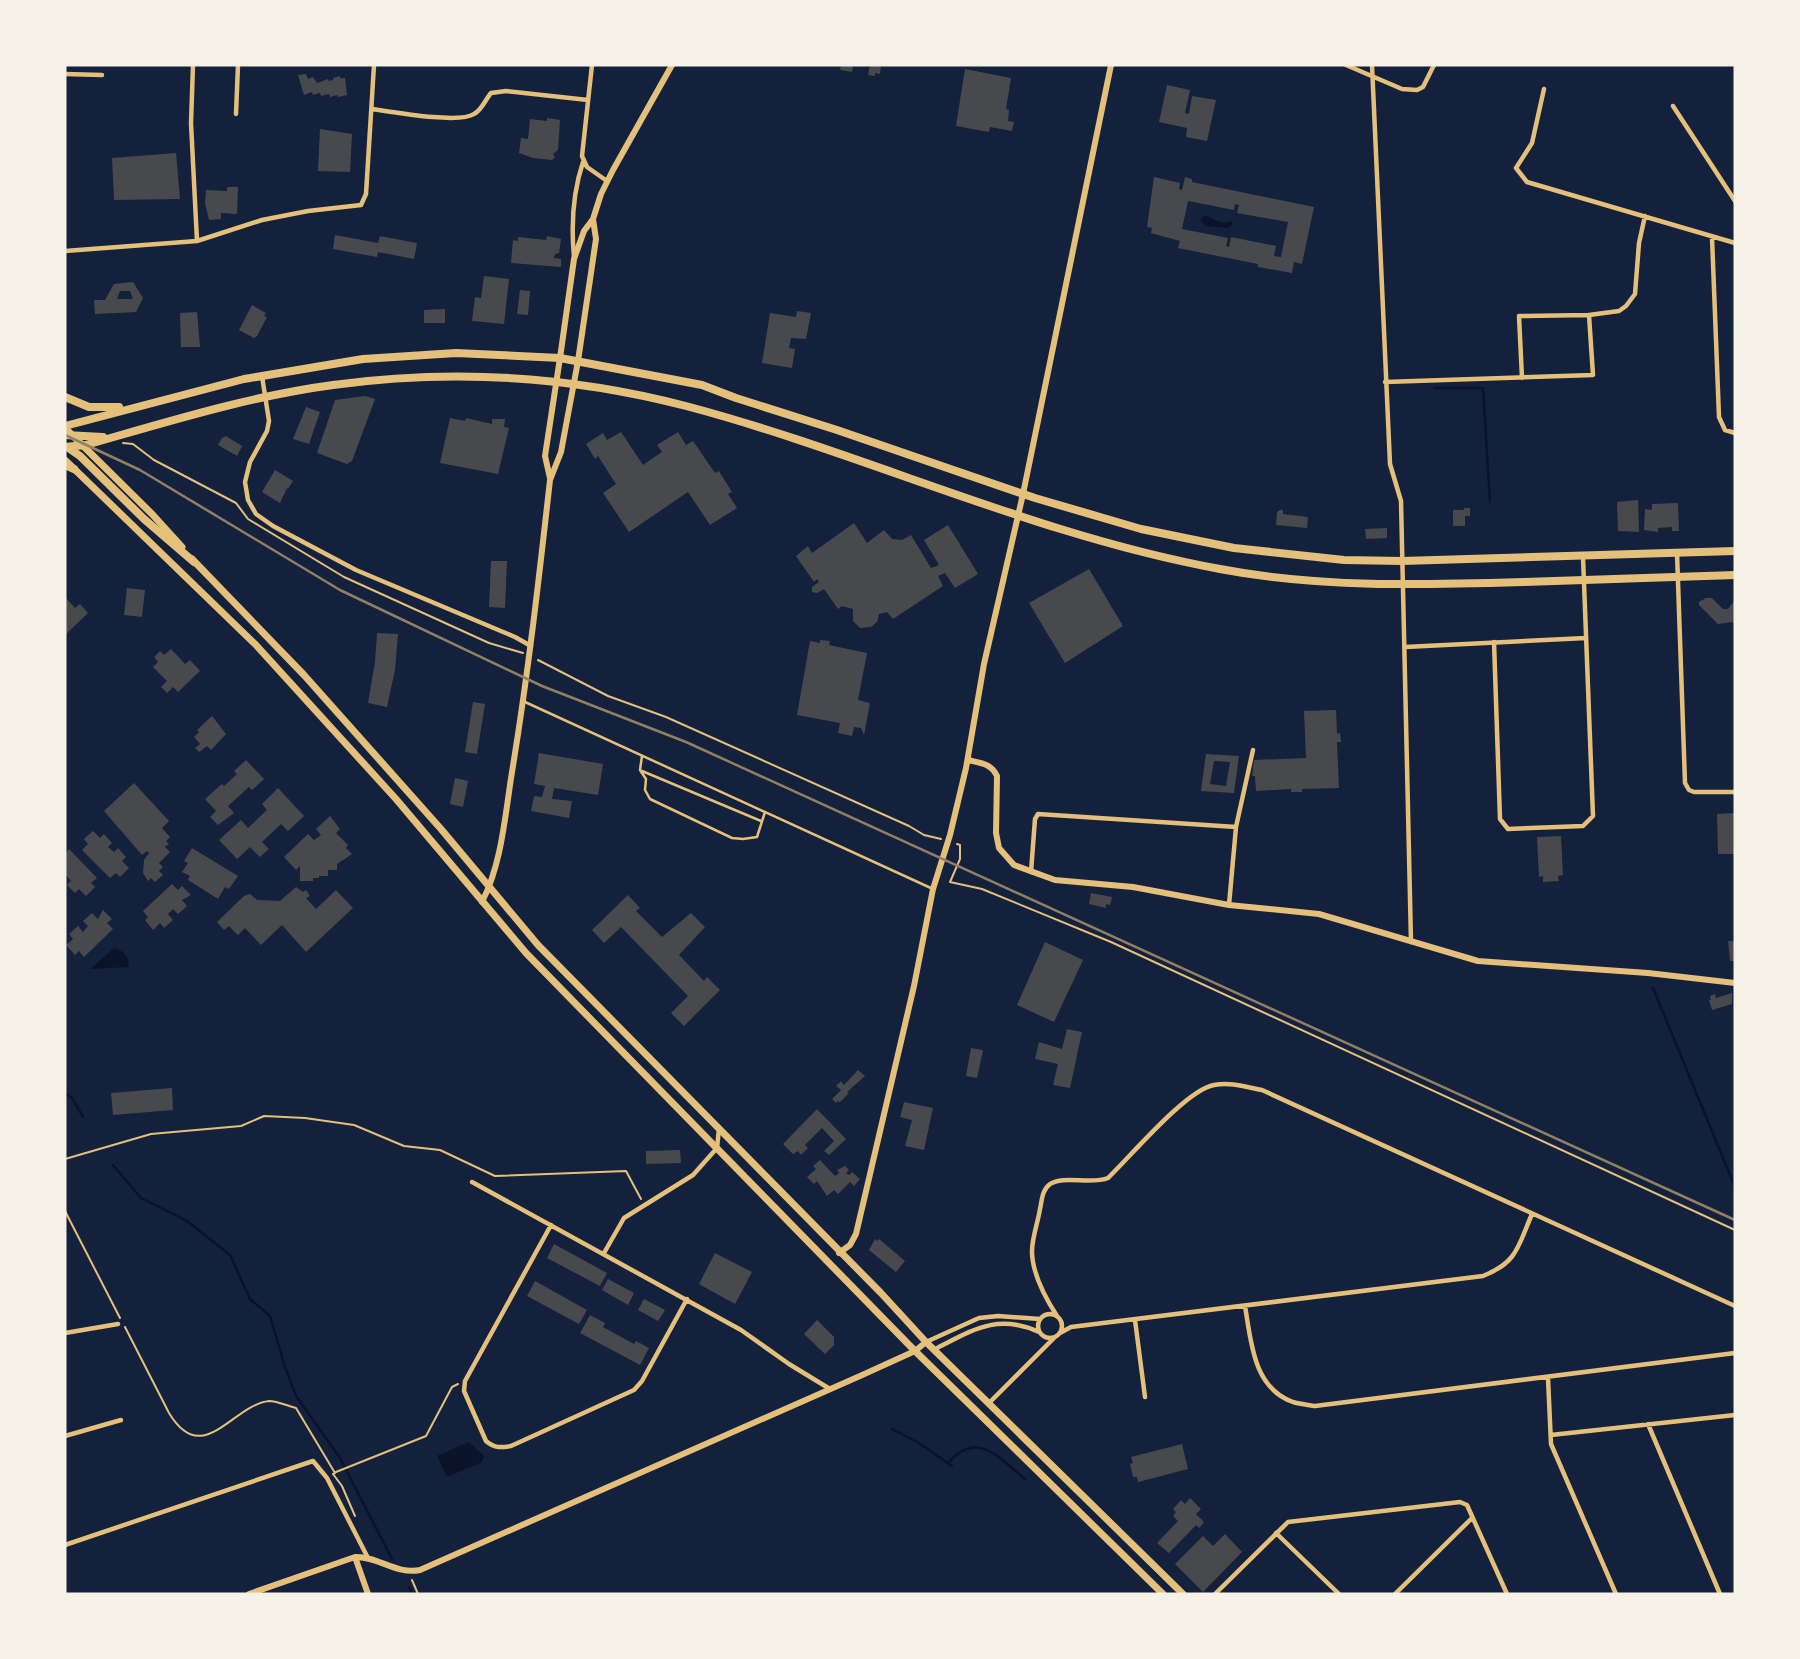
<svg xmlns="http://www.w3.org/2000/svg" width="1800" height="1659" viewBox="0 0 1800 1659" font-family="Poppins,sans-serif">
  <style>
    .water { fill: #0b132b }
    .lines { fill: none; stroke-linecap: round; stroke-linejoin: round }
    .stream { stroke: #0b132b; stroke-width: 2.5 }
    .building { fill: #48494c; fill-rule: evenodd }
    .path { stroke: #e5c07b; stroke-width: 2 }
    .service { stroke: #e5c07b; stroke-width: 2.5 }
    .minor { stroke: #e5c07b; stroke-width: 4.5 }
    .tertiary { stroke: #e5c07b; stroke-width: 6 }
    .secondary { stroke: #e5c07b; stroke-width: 6 }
    .primary { stroke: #e5c07b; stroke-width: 7 }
    .trunk { stroke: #e5c07b; stroke-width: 8 }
    .rail { stroke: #918062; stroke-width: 2.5 }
  </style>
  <rect width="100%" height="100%" fill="#14213d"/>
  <path class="water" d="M1205,215L1222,223L1232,221V225L1229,228L1206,226L1200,220Z
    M114,948C125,951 128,956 129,967L90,969Z
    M469,1442L484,1456L482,1462L447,1477L437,1456Z"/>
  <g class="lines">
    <path class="stream" d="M1434,388H1483L1490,502
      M1653,988L1735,1187
      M65,1093L72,1098L83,1117
      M113,1165L141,1198L187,1221L230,1255L250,1299L270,1316L285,1367L296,1396L340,1458L392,1559
      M892,1429L919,1443L952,1466
      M948,1463C977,1429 999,1458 1025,1479
      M409,1587L413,1594"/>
  </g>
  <path class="building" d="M841,65H853L852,72L840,70Z
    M870,65H881L880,74L875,73V76L868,75Z
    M965,69L1011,78L1006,109L1009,110L1008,121L1014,122L1012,131L990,127L989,132L956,126Z
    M306,74L308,79L313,77L317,83L328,79L329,81L333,80V78L340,76V78H345L347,95L338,97L337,95L330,97L329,94L321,96L320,93L313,95L312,92L304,95L298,75Z
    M1167,85L1190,90L1185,113L1189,114L1192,96L1216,100L1207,141L1186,137L1187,128L1159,122Z
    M547,118L560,120L558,150L553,154L555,157L552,160L533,158L519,153L521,138L528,139L530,119L547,121Z
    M320,129L352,134L350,172L318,171Z
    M176,153L180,199L114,200L112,158Z
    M1154,177L1180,183L1179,189L1182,190L1185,177L1192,179V182L1314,207L1302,264L1294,262L1292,273L1258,267V264L1178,248L1180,241L1151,233L1152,228L1147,227ZM1188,201L1234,210L1235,204L1239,205L1237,213L1288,222L1281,257L1274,256L1276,246L1231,237L1229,247L1226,246L1228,238L1182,229Z
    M227,187H238L237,214L221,213V219L209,220L205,203L206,190L227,191Z
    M335,235L378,243L380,236L417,243L414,259L378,252L377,257L333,249Z
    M547,236L561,239L559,253L555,254L554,258L561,259V267L511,263L513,240L518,241V237L546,240Z
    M484,276L509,279L504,324L472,321L475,297L481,298Z
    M133,282L143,298L136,312L95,314L94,300H105L114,284ZM120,291H130L133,299H117Z
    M520,290L530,291L528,315L517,314Z
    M252,305L266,313L264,316L267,317L257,336L254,338L239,330Z
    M445,309V323H424V310Z
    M797,311L811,313L806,339L791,338L789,348L795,349L792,368L762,363L770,313L796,317Z
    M197,312L200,347H181L180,313Z
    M365,396L375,399L352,461L347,464L317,453L335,400Z
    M306,407L320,412L309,444L293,439Z
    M450,418L465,421L466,418L492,424V419H505L504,427L509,428L498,474L440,463Z
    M621,432L643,465L662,452L657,445L678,432L686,445L693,441L715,473L719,471L732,492L728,494L737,508L710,525L688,492L629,532L603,493L616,484L598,456L595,459L586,444L603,433L607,440Z
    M226,436L242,446L237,456L218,445L222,438Z
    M275,470L293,481L288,489L287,488L280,503L262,492Z
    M1638,500L1639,532L1618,531L1617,502Z
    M1678,503L1679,531H1672V527L1658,528V532L1644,530L1645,509L1652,510V504Z
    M1464,508H1470V516H1465V526H1453V510H1464Z
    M1280,510H1283V514L1308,517L1307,528L1276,525L1277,512Z
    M854,523L867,543L884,530L892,539L902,540L911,535L931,568L939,565L924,540L948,525L978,574L955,588L945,573L938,576L943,586L893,619L887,612L879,614L877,622L871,627L860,628L853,621V609L842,606L838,609L824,589L817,593L812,592V587L819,582L817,579L814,582L796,556L808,546L812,553Z
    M1387,528V538L1366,539L1365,529Z
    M491,561H507L505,608L489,607Z
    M1089,569L1123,626L1065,663L1029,603Z
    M127,588L145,590L142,617L124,615Z
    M65,597L75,608L80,604L88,613L65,635Z
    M1706,598H1712L1723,609H1728L1735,600V624L1732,622L1718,624L1699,605V602Z
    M377,633L398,634L395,670L387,707L368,703L375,662Z
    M820,640L830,641L829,645L867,653L858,700L870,703L864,735L861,728L854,727L852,736L838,733L840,723L797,715L810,641L820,643Z
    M171,649L185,664L190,660L200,671L178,692L173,687L167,693L161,687L167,681L153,667L158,662L154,657L160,651L164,655Z
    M473,702L485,704L477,754L465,752Z
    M1336,710L1337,734L1340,733L1341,742H1337L1339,788L1302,789V792H1291V789L1256,791L1255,776H1252L1254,760L1306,758L1304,711Z
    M212,716L226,734L211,750L207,746L199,752L195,748L200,744L194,737L199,732L197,730Z
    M539,753L603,764L598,795L554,788L552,799L572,801L569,818L531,811L534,796L542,797L545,786L534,784Z
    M1206,754L1239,756L1234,793L1201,791ZM1214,761L1230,762L1226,786L1210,784Z
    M246,760L264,779L252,790L249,787L228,806L234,813L218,825L210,817L216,811L205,799L222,784L224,786L237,774L234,771Z
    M455,778L468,781L463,807L450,804Z
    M134,783L169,821L162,828L170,837L166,841L169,844L165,847L170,852L159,863L163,867L159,871L163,875L155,882L151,878L148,881L143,873L144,860L149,853L147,851L142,855L104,811Z
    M278,788L304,816L288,831L281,824L262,842L269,849L260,857L250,847L237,859L219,840L241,820L248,828L267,810L262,804Z
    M1735,813V854H1718L1717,814Z
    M330,816L340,829L336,833L348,845L346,848L352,854L337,864V870H328V876H319V878H313V881H300V866L296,870L284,857L308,834L314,840L321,835L316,829Z
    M93,831L100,838L104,834L112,843L108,847L114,852L118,848L126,857L122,861L129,868L120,877L116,873L110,878L82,850L88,844L84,839Z
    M1561,836L1563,875L1558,876L1559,881L1543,882V876L1539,877L1537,837Z
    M192,848L238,876L229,889L225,887L218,899L188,880L190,876L182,872L188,863L184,861Z
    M69,849L97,878L91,883L95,887L86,896L79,889L75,893L67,885L71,881L65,874V854Z
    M172,884L178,890L182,886L191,895L182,900L187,906L178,914L173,909L168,914L173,920L164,928L160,923L153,930L145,920L148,917L143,911Z
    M296,887L303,892L306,890L310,896L306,898L316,909L336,890L353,908L306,952L282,925L261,945L245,928L238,935L229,926L224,930L217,922L244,896L250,894L257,900L280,901Z
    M1091,893L1112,897L1110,905L1106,904V908L1089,904Z
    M628,895L640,908L636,911L662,937L691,913L705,927L679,955L704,981L707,977L720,990L684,1026L671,1013L688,996L621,927L604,943L592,930Z
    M103,910L112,919L107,923L113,929L84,957L79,951L75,955L66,945L73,939L69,934L78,926L83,932L88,926L83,921L92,913L98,919Z
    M1728,941H1735V961H1730Z
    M1045,942L1083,960L1054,1022L1017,1005Z
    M1732,993V1004L1712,1010L1709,1000H1711L1710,996L1715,994L1716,998Z
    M1067,1029L1082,1032L1070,1088L1053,1085L1058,1064L1035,1059L1039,1042L1062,1049Z
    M971,1048L983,1050L977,1078L966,1076Z
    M858,1070L865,1076L847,1092L849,1093L840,1102L838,1101L836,1103L832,1099L841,1090L836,1086L841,1081L844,1085Z
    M172,1088L173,1110L113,1115L111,1093Z
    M904,1102L933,1108L924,1150L905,1146L912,1120L900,1117Z
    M817,1109L846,1139L829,1155L824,1151L834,1141L822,1128L805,1145L808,1148L801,1155L798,1151L793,1154L783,1144Z
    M680,1150L681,1163L646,1164V1151Z
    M820,1160L835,1176L839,1173L837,1170L845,1166L849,1170L846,1173L849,1175L852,1172L860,1179L854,1186L850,1182L838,1194L834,1190L827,1196L817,1181L814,1184L807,1177L816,1169L813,1166Z
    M875,1239L877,1241L879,1239L905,1261L896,1272L869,1250Z
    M554,1244L607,1273L600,1286L547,1258Z
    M715,1253L752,1272L735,1304L699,1284Z
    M608,1279L634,1293L628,1305L602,1290Z
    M535,1281L587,1310L579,1324L527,1296Z
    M644,1299L665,1310L658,1321L638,1310Z
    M590,1315L605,1323L603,1327L634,1344L636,1341L649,1348L640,1365L580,1333Z
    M817,1320L834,1337V1345L825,1354L804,1334Z
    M1182,1444L1188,1469L1138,1482L1137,1477H1133L1130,1464L1133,1463L1131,1457Z
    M1190,1498L1201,1509L1196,1514L1204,1522L1199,1528L1196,1525L1169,1553L1157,1543L1178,1521L1173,1516L1176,1512L1173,1509L1181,1500L1185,1504Z
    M1225,1534L1242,1552L1203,1592L1175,1564L1203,1536L1213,1546Z"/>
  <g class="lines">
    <path class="path" d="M123,443L133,444L154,460L236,503L248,519L344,577L489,643L523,653
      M538,660L608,696L666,717L909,826L924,835L941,839
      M957,844L960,845V859L950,882L982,889L1111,942L1735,1230
      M65,1159L151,1134L241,1126L264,1116L305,1118L354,1125L404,1146L440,1150L495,1176L626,1171L641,1199
      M65,1211L120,1318
      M125,1327L169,1413C203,1469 232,1405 269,1401C277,1401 288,1406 296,1408L335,1473L333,1474L342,1486L355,1516
      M336,1472L426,1436L452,1387L458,1384
      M412,1580L418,1594"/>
    <path class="service" d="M525,702L933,889
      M642,756L640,770L646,779L645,790L650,799L732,838L743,839L757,837L765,812
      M642,771L761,821"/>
    <path class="minor" d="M193,65L191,123L197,241
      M592,65L582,156L587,167L607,181
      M1346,65L1402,89L1417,90L1423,87L1434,65
      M1372,65L1390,464L1401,501L1411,942
      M65,74L102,75
      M1544,89L1532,143L1516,168L1527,182L1735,243
      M1673,106L1735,201
      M372,109C393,112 459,124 474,114C482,110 485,100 491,93L506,91L588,100
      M236,114L238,65
      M1712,237L1719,417L1725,430L1735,433
      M65,251L197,241L262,220L308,211L361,205L366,194L374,65
      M574,257C571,225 573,192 583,162
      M262,376L269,421L267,431L250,462L245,482L248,500L256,514L273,526L356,570L515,637L531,646
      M1522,378L1519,316L1589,315
      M1385,382L1593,375L1589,315L1619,311L1626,306L1635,294L1639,243L1645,216
      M1677,553L1685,783L1689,790L1694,792H1735
      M1494,642L1500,819L1508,829L1583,826L1593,816L1583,557
      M1405,647L1586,638
      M1031,872L1035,819L1038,814L1236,827
      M1229,905L1236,827L1253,750
      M472,1182L741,1330L789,1364L830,1389
      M551,1225L465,1381L464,1391L486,1441C494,1448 500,1448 511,1446L634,1390L642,1381L687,1299
      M604,1253L624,1218L693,1175L717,1148L719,1129
      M1245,1306C1251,1341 1253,1388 1293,1402C1300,1404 1308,1405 1315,1406L1735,1353
      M1038 1326a12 12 0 1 1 24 0a12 12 0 1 1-24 0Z
      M1057,1316C1046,1299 1032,1273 1032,1251C1032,1238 1038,1222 1040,1209C1042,1200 1042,1190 1050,1184C1063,1175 1092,1185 1108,1178C1131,1156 1186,1090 1214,1085C1231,1082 1246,1087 1262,1090L1735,1306
      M1135,1320L1145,1397
      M65,1333L118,1324
      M1060,1333L1071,1327L1483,1276C1518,1262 1518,1246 1532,1214
      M926,1342L979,1318L998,1316L1040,1319
      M935,1349C973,1330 997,1313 1039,1332
      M1548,1378L1551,1444L1616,1594
      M989,1403L1055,1337
      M1648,1424L1720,1594
      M1551,1435L1735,1415
      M65,1436L121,1420
      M1276,1533L1339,1594
      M65,1545L313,1461L327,1478L368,1558
      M1215,1594L1288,1522L1460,1502L1467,1505L1507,1594
      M1395,1594L1472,1518"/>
    <path class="tertiary" d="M560,358L574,259L584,231L593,219L601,194L613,170L672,65
      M578,361L596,239L593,219
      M968,760C980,763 991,763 997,776L996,833L999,848L1014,865L1055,880L1133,887L1229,905L1319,914L1478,961L1648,973L1735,983
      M839,1253L850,1245L856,1234L914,986L933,889L950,835L966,768L984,664L1023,494L1111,65
      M355,1557L368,1594
      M249,1594L355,1557C378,1556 396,1575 420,1570L860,1376L915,1351L926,1342"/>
    <path class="secondary" d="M550,478L545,456L560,358
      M482,902C502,863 505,815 512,772C528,675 539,578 550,480L561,452L578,361"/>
    <path class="primary" d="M65,428L152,514L182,547
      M65,460L256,645L396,799L526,953L915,1351L1163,1594
      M192,559L304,675L441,829L538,945L881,1293L926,1342L1183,1594"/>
    <path class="trunk" d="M65,397L89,407H119
      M65,426L244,379L363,359L456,353L560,358L702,385L736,398L837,430L1035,498L1141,529L1234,548L1344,560L1402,561L1735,551
      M65,435L103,437
      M65,447L86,445C167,422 250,396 333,385C451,369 571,376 686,406C867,454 1034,535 1220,569C1320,588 1422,585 1524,582C1594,580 1665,577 1735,575
      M67,447L80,456L144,519L194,562
      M65,465L74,469"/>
    <path class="rail" d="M65,435L140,470L340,590L542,686L686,742L1735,1220"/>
  </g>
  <rect width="1800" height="1659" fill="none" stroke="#f6f1e7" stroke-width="133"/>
</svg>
